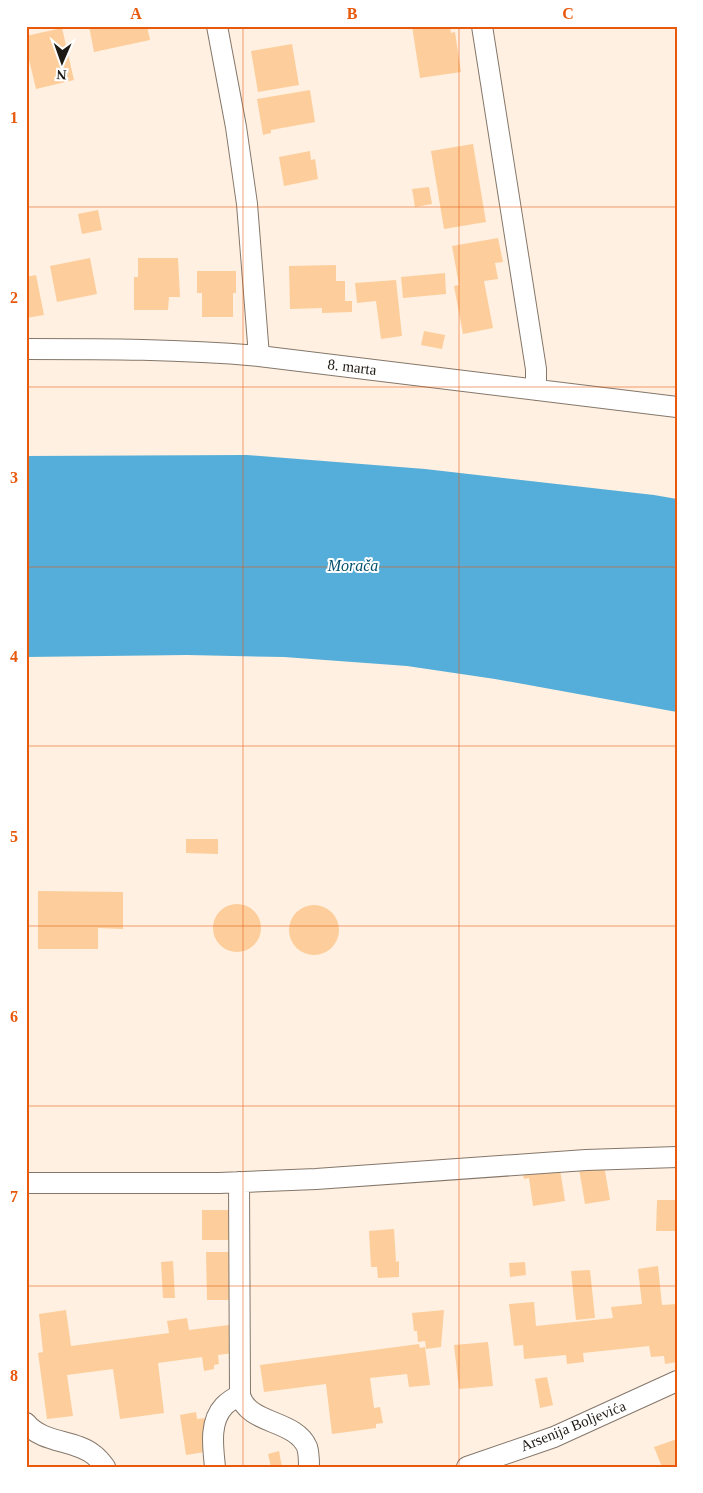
<svg xmlns="http://www.w3.org/2000/svg" width="703" height="1493" viewBox="0 0 703 1493" font-family="'Times New Roman',serif">
  <style>
    .water { fill: #55aed9 }
    .building { fill: #fdce9b }
    .lines { fill: none; stroke-linecap: round; stroke-linejoin: round }
    .minor-casing { stroke: #84776a; stroke-width: 22 }
    .minor { stroke: #fff; stroke-width: 20 }
    .grid { fill: none; stroke: #e8590c; stroke-width: 1; stroke-opacity: 0.55 }
    .labels { text-anchor: middle; dominant-baseline: central; stroke-width: 4; stroke-linejoin: round; paint-order: stroke }
    .street-label { font-size: 15px; fill: #1e1913; stroke: #fff }
    .water-label { font-size: 16px; font-style: italic; fill: #03506e; stroke: #fff }
    .neatline { fill: none; stroke: #e8590c; stroke-width: 2 }
    .grid-label { font-size: 16px; text-anchor: middle; font-weight: bold; fill: #e8590c }
  </style>
  <rect width="100%" height="100%" fill="#fff0e1"/>
  <path class="water" d="M247,455L425,469L654,495L677,499V712L495,679L407,666L284,657L187,655L26,657V456Z"/>
  <path class="building" d="M89,26H147L150,40L94,52Z
    M412,26H450L451,33L455,32L461,72L420,78Z
    M62,28L74,80L36,89L26,47V36Z
    M292,44L299,85L258,92L251,51Z
    M310,90L315,122L271,130V133L263,135L257,99Z
    M473,144L486,222L444,229L431,151Z
    M310,151L311,160L315,159L318,179L284,186L279,157Z
    M429,187L432,204L415,207L412,189Z
    M98,210L102,230L82,234L78,214Z
    M498,238L503,262L495,263L498,279L484,281L493,328L463,334L454,286L459,285L452,246Z
    M90,258L97,294L57,302L50,266Z
    M138,258H178L180,297H169L168,310H134V277H138Z
    M336,265V281H345V301H352V312L322,313V308L290,309L289,266Z
    M197,271H236V293H233V317H202V293H197Z
    M445,273L446,294L403,298L401,277Z
    M36,275L44,315L26,318V277Z
    M396,280L402,336L381,339L376,301L357,303L355,283Z
    M424,331L445,335L442,349L421,345Z
    M186,839H218V854L186,853Z
    M38,891L123,892V929L98,928V949H38Z
    M213 928a24 24 0 1 1 48 0a24 24 0 1 1-48 0Z
    M289 930a25 25 0 1 1 50 0a25 25 0 1 1-50 0Z
    M559,1163L565,1201L533,1206L529,1178L524,1179L522,1169Z
    M604,1165L610,1200L585,1204L579,1169Z
    M657,1200H677V1231H656Z
    M202,1210H229V1240H202Z
    M394,1229L396,1262L399,1261V1277L378,1278L377,1267H371L369,1231Z
    M206,1252H231V1300H207Z
    M173,1261L175,1298H163L161,1262Z
    M525,1262L526,1275L510,1277L509,1263Z
    M658,1266L662,1305L677,1304V1362L665,1364L664,1356L651,1357L649,1346L583,1353L584,1362L567,1364L566,1355L524,1359L523,1345L514,1346L509,1304L534,1302L536,1326L613,1318L611,1307L642,1304L638,1269Z
    M590,1270L595,1318L576,1320L571,1271Z
    M66,1310L71,1346L169,1333L167,1321L187,1318L189,1330L229,1325L233,1353L218,1355L219,1364L214,1365V1369L204,1371L202,1357L158,1363L164,1413L120,1419L113,1369L67,1375L73,1416L47,1419L38,1353L43,1352L39,1314Z
    M444,1310L441,1347L426,1349L425,1341L418,1342L417,1331H414L412,1313Z
    M488,1342L493,1386L459,1389L454,1345Z
    M419,1344L420,1348L425,1347L430,1385L409,1387L407,1374L370,1378L374,1408L380,1407L383,1423L376,1424V1428L332,1434L326,1384L264,1392L260,1365Z
    M547,1377L553,1405L540,1408L535,1379Z
    M196,1412L197,1419L206,1418L211,1451L186,1455L180,1415Z
    M677,1439V1467H662L654,1447Z
    M279,1451L282,1467H271L268,1454Z"/>
  <g class="lines">
    <defs>
      <path id="minor" d="M217,26L236,127L247,204L259,356
        M482,26L536,369V390
        M26,349C104,349 181,349 259,356L677,407
        M239,1182L240,1395C248,1425 295,1419 307,1447C309,1453 309,1460 309,1467
        M26,1183H219L316,1179L586,1160L677,1157
        M26,1423C43,1444 74,1439 94,1455C98,1458 102,1463 105,1467
        M215,1467C213,1447 209,1422 224,1406C228,1402 234,1398 240,1395
        M467,1467L554,1437L677,1381"/>
    </defs>
    <use href="#minor" class="minor-casing"/>
    <use href="#minor" class="minor"/>
  </g>
  <path class="grid" d="M243,26V1467M459,26V1467M26,207H677M26,387H677M26,567H677M26,746H677M26,926H677M26,1106H677M26,1286H677"/>
  <g class="labels">
    <g class="street-label">
      <text transform="translate(352 367) rotate(7)">8. marta</text>
      <text transform="translate(573 1426) rotate(-22)">Arsenija Boljevića</text>
    </g>
    <g class="water-label">
      <text x="353" y="565">Morača</text>
    </g>
  </g>
  <rect width="703" height="1493" fill="none" stroke="#ffffff" stroke-width="55"/>
  <g transform="translate(62 62) rotate(182)" stroke="#ffffff" stroke-width="4" paint-order="stroke">
  <path d="M0-4L9 19L0 12L-9 19Z" fill="#1e1913"/>
  <text y="-8" font-size="14" font-weight="bold" text-anchor="middle" fill="#1e1913">N</text>
  </g>
  <rect x="28" y="28" width="648" height="1438" class="neatline"/>
  <g class="grid-label">
    <text x="136" y="19">A</text>
    <text x="352" y="19">B</text>
    <text x="568" y="19">C</text>
    <text x="14" y="123">1</text>
    <text x="14" y="303">2</text>
    <text x="14" y="483">3</text>
    <text x="14" y="662">4</text>
    <text x="14" y="842">5</text>
    <text x="14" y="1022">6</text>
    <text x="14" y="1202">7</text>
    <text x="14" y="1381">8</text>
  </g>
</svg>
